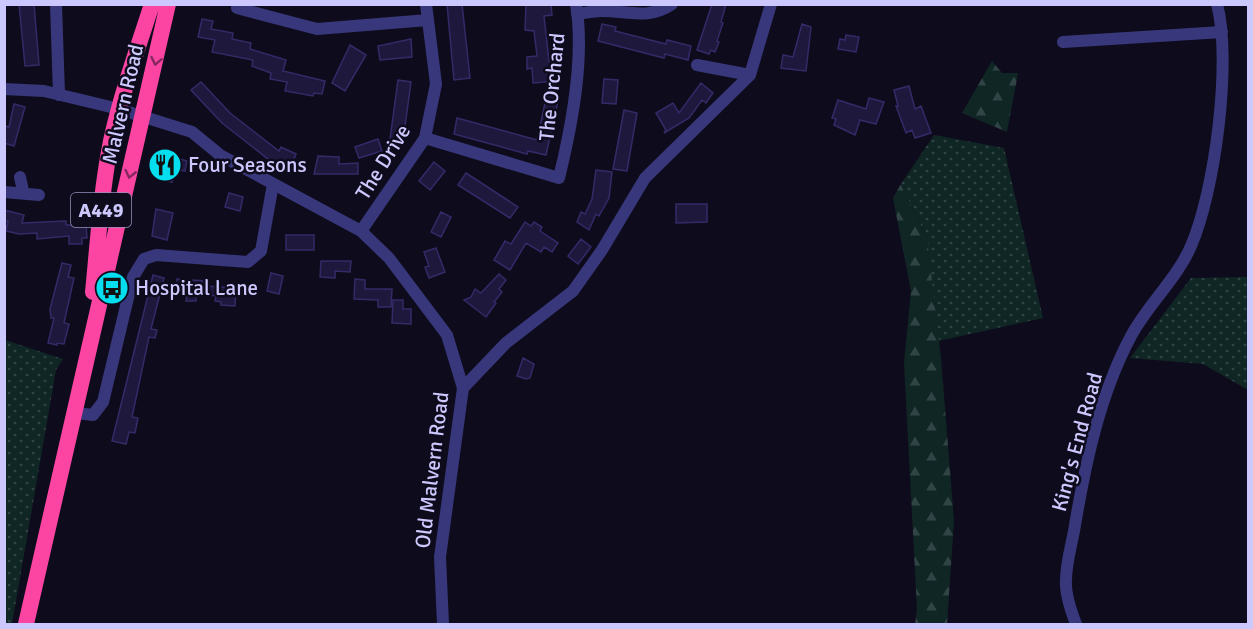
<svg xmlns="http://www.w3.org/2000/svg" width="1253" height="629" viewBox="0 0 1253 629" font-family="Signika,sans-serif">
  <style>
    .green { fill: url(#green-dots) }
    .forest { fill: url(#forest-firs) }
    .building { fill: #1e183d; stroke: #352a68; stroke-width: 1.5 }
    .lines { fill: none; stroke-linecap: round; stroke-linejoin: round }
    .minor { stroke: #38377b; stroke-width: 12 }
    .highway { stroke: #fc45a2; stroke-width: 16 }
    .oneway { stroke: #85285f }
    .labels { text-anchor: middle; dominant-baseline: central; stroke-width: 5; stroke-linejoin: round; paint-order: stroke }
    .shield { fill: #0e0c1c; stroke: #9390ba; stroke-width: 1.5 }
    .shield-label { font-size: 20px; font-weight: bold; fill: #ccc8fe }
    .street-label { font-size: 21px; fill: #ccc8fe; stroke: #0e0c1c }
    .poi-label { font-size: 21px; fill: #ccc8fe; stroke: #0e0c1c; text-anchor: start }
  </style>
  <defs>
    <pattern id="green-dots" width="8" height="8" patternUnits="userSpaceOnUse" patternTransform="scale(1.5)"><rect width="8" height="8" fill="#0f2624"/><path d="M2 2h.1M6 6h.1" fill="none" stroke="#314445" stroke-width="1.8" stroke-linecap="round"/></pattern>
    <pattern id="forest-firs" width="22" height="20" patternUnits="userSpaceOnUse" patternTransform="scale(1.5)"><rect width="22" height="20" fill="#0f2624"/><path d="M5 1l3.5 6h-7zM16 11l3.5 6h-7z" fill="#314445"/></pattern>
  </defs>
  <rect width="100%" height="100%" fill="#0e0c1c"/>
  <path class="green" d="M934,135L1004,148L1043,318L938,341L927,238L901,184Z
    M1248,277V390L1203,364L1130,358L1191,278Z
    M5,340L63,359L56,370L12,624H4Z"/>
  <path class="forest" d="M992,61L1002,73H1018L1007,132L962,113Z
    M901,184L927,238L941,358L954,521L947,624H915L917,609L904,363L911,291L893,198Z"/>
  <path class="building" d="M19,4H34L39,65L25,66Z
    M447,4H462L470,78L454,80Z
    M526,4H551L552,15L544,16L549,61L553,60L555,81L533,83L532,68L527,69V57L537,56L534,31L525,30Z
    M712,4H726L721,22L723,23L717,41L719,42L715,52L711,50L709,54L697,50Z
    M202,19L213,21L211,29L233,33L232,39L251,43L250,49L286,60L283,71L325,81L322,94L314,93L313,96L285,91L287,82L270,79L271,73L252,66L253,60L212,52L215,40L198,37Z
    M602,24L616,27L615,31L666,44L667,40L691,46L688,60L665,54L664,58L598,41Z
    M802,24L811,27L806,71L781,68L783,55L793,57Z
    M846,35L859,37L856,52L838,49L840,39L845,40Z
    M411,39L412,57L380,60L378,46Z
    M350,45L366,55L345,91L332,83Z
    M604,79L618,80L616,104L602,103Z
    M398,80L411,82L403,141L390,139Z
    M201,82L230,113L279,151L281,147L296,154L290,170L268,159L222,123L191,90Z
    M701,83L713,93L706,103L702,100L689,118L664,133L666,130L656,113L673,103L679,113Z
    M909,86L915,109L921,106L931,133L915,138L912,130L906,133L896,106H898L894,90Z
    M547,94L559,97L546,155L528,151L527,154L454,134L457,118L537,140Z
    M869,98L884,102L876,124L860,120L855,135L834,125L836,119L832,118L838,100L866,109Z
    M14,104L25,107L14,146L4,143V126L9,127Z
    M624,110L637,113L627,171L613,169Z
    M378,139L382,151L359,158L355,147Z
    M167,155L187,161L185,171L175,169L172,182L162,180Z
    M318,156L339,157V164L358,163V174H314Z
    M434,162L445,171L430,190L419,181Z
    M596,170L612,172L609,198L599,216L596,214L589,230L577,222L581,212L585,214L592,199Z
    M466,173L518,207L510,218L458,185Z
    M229,193L243,197L240,211L225,207Z
    M676,204H707V222L676,223Z
    M156,209L173,213L167,240L152,236Z
    M4,210L24,215L22,223L66,221V225H86L87,238H82V244H69V236L37,239V233L19,234L6,231L8,221H4Z
    M441,212L451,217L441,237L431,232Z
    M525,222L531,226L534,222L542,227L540,231L558,243L552,252L544,247L541,252L526,243L510,270L494,260L505,241L511,244Z
    M286,235H314V250H286Z
    M581,239L591,247L578,264L568,256Z
    M436,248L445,272L429,278L425,267L429,266L424,252Z
    M321,261H351L350,272L335,271V278L320,277Z
    M62,263L71,265L68,277L74,278L64,323L69,324L64,344L57,343V345L48,343L54,318H51L50,309Z
    M271,273L283,276L279,294L267,291Z
    M499,274L506,280L499,289L502,292L494,302L496,303L486,317L464,300L471,297L475,289L481,293Z
    M153,275L164,278L151,329L157,330L155,338L149,337L132,417L138,418L135,433L129,432L126,444L112,441Z
    M177,279L206,281V286L236,288L235,306L221,305V302L215,301L216,296L196,294V301H186L187,294L176,293Z
    M355,279L365,280V289H392L391,307H378V300L354,299Z
    M393,300H403V309H411V324L392,323Z
    M523,358L534,364L530,378L526,379L517,376Z"/>
  <g class="lines">
    <path class="minor" d="M56,4L59,95
      M237,8L317,29L428,20
      M577,14C585,13 594,11 602,11C628,11 649,20 672,4
      M1063,42L1222,32
      M697,65L750,75
      M4,89L44,91L119,109L192,132L220,155L361,231L389,258L447,335L463,388L440,557L443,624
      M425,138L559,178C572,125 585,58 576,4
      M20,177L23,191
      M4,192L39,195
      M361,231L425,138L436,84L426,4
      M463,388L506,343L573,291L602,250L645,178L750,75L771,4
      M76,413L93,415L103,402L133,277L144,259L156,255L248,262L261,251L273,184
      M1076,624C1071,611 1065,594 1066,580C1066,564 1071,547 1074,531C1085,465 1099,396 1131,336C1148,304 1177,279 1191,246C1215,191 1232,61 1217,4"/>
    <path class="highway" d="M93,292C98,242 101,191 111,141C121,95 137,50 152,4
      M26,624L168,4"/>
  </g>
  <defs><path id="oneway-chevron" d="M-2-3.5L2.5 0L-2 3.5" fill="none" stroke-width="1.6" stroke-linecap="round" stroke-linejoin="round" transform="scale(1.5)"/></defs>
  <g class="oneway">
    <use href="#oneway-chevron" transform="translate(156 61) rotate(102)"/>
    <use href="#oneway-chevron" transform="translate(130 174) rotate(103)"/>
  </g>
  <defs>
    <symbol id="restaurant-disc" viewBox="-11 -11 22 22"><circle r="9.5" fill="#04deee" stroke="#0e0c1c"/><path d="M-5-6h1v4h1v-4h1v4h1v-4h1v5L-1.5 .5V6h-2V.5L-5-1ZM5-6V6H3V1.5H1.5Q1.5-4 5-6Z" fill="#111"/></symbol>
    <symbol id="bus-disc" viewBox="-11 -11 22 22"><circle r="9.5" fill="#04deee" stroke="#0e0c1c"/><path d="M-5-6H5V4H4V6H2V4H-2V6H-4V4H-5ZM-3.5-4V0h7V-4ZM-3.5 1.2v1.5H-2V1.2ZM2 1.2v1.5H3.5V1.2Z" fill="#111"/></symbol>
  </defs>
  <g fill-rule="evenodd">
    <use href="#restaurant-disc" x="146" y="146" width="38" height="38"/>
    <use href="#bus-disc" x="93" y="269" width="38" height="38"/>
  </g>
  <g class="labels">
    <rect class="shield" x="71" y="193" width="60" height="34" rx="4.5"/>
    <g class="shield-label">
      <text x="101" y="210">A449</text>
    </g>
    <g class="street-label">
      <text transform="translate(552 87) rotate(-84)">The Orchard</text>
      <text transform="translate(123 104) rotate(-77)">Malvern Road</text>
      <text transform="translate(383 162) rotate(-58)">The Drive</text>
      <text transform="translate(1077 442) rotate(-75)">King's End Road</text>
      <text transform="translate(432 470) rotate(-83)">Old Malvern Road</text>
    </g>
    <g class="poi-label">
      <text x="188" y="165">Four Seasons</text>
      <text x="135" y="288">Hospital Lane</text>
    </g>
  </g>
  <rect width="1253" height="629" fill="none" stroke="#ccc8fe" stroke-width="12"/>
</svg>
